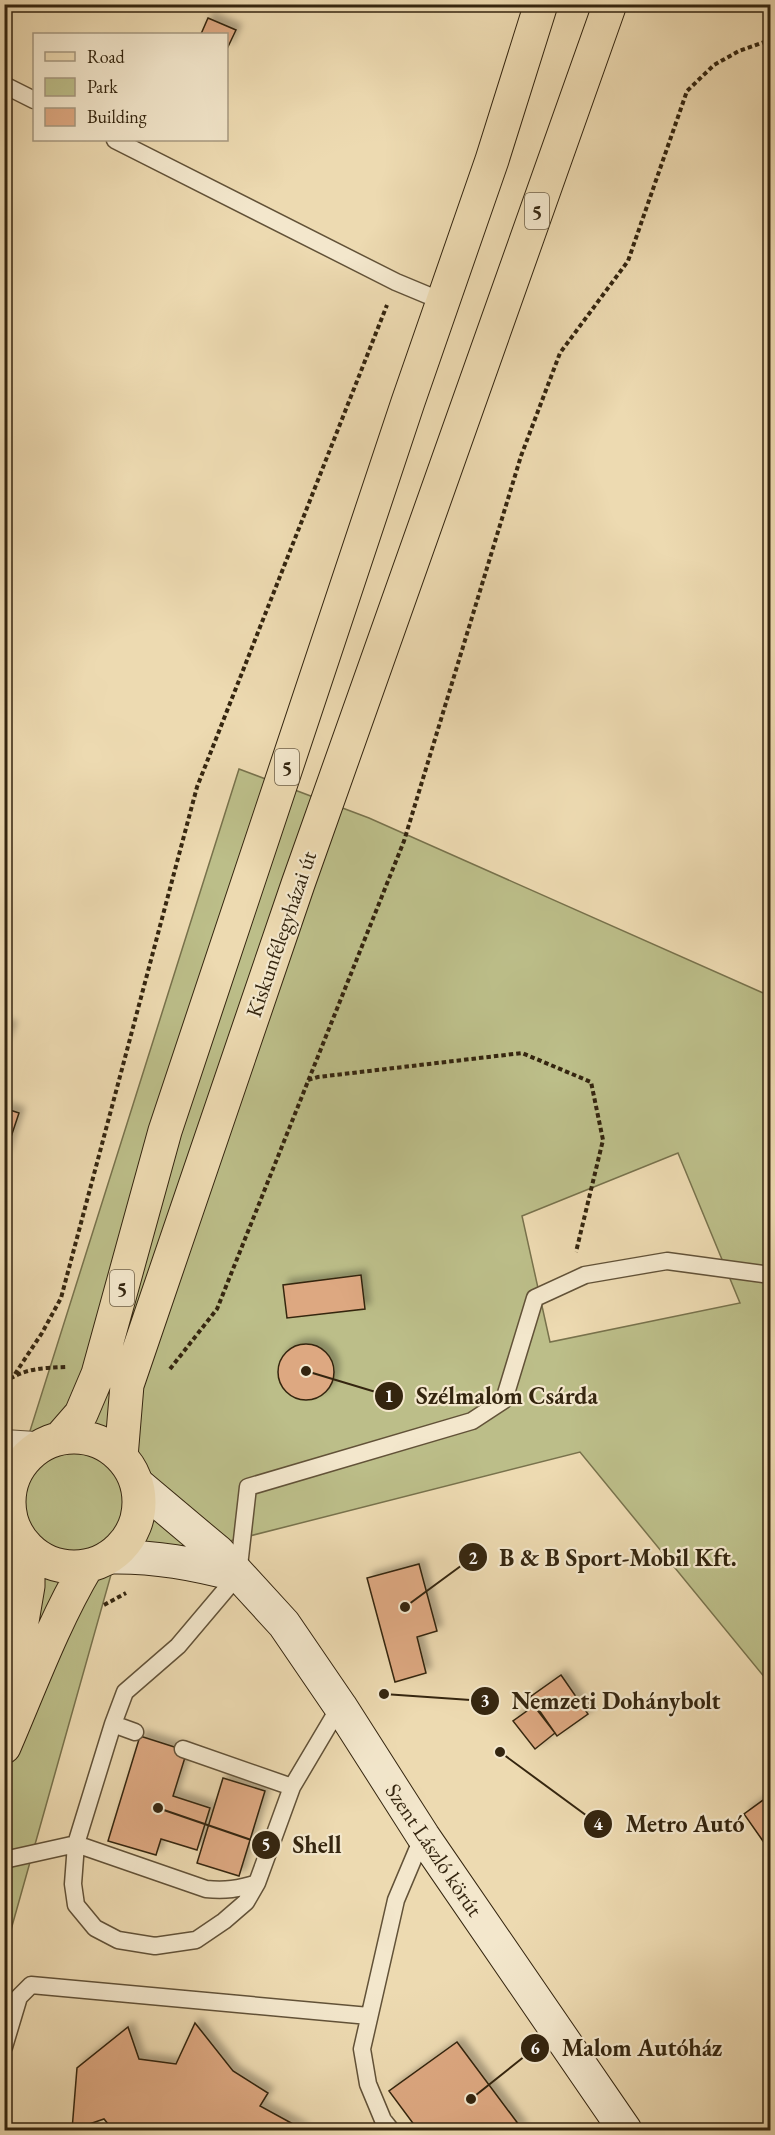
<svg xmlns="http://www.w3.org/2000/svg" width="775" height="2135" viewBox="0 0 775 2135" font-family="'EB Garamond',serif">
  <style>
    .green { fill: #bcbe89; stroke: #78724c; stroke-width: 1.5; fill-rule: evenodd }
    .building { fill: #dda881; stroke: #34250f; stroke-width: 1.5; filter: url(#shadow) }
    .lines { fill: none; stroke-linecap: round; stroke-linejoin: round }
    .lane-casing { stroke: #625238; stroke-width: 19 }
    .street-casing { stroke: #625238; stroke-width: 34 }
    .secondary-casing { stroke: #34250f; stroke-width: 35 }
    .primary-casing { stroke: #34250f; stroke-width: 35 }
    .path { stroke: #34250f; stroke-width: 4; stroke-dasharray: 4.5 3; stroke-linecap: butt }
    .lane { stroke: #f3e7cc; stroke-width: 16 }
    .street { stroke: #f3e7cc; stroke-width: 32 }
    .secondary { stroke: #f3e7cc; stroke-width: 33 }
    .primary { stroke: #eddab1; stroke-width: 33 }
    .labels { text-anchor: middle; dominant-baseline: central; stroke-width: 4.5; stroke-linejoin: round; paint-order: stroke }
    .shield { fill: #f3e7cc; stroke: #6d5f48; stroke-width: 1.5 }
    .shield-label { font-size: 21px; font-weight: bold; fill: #34250f }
    .street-label { font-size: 22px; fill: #34250f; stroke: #f3e7cc }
    .leader { fill: none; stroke: #34250f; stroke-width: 2 }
    .callout-dot { fill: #34250f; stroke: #f3e7cc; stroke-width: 2 }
    .mark-label { font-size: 18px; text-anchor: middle; font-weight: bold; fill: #fff }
    .callout-label { font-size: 24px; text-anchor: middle; font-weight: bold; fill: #34250f; stroke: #f3e7cc; stroke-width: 4.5; stroke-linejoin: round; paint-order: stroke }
  </style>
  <defs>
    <filter id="shadow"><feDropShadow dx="5.5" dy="-5.5" stdDeviation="3" flood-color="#0004"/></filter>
  </defs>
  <rect width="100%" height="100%" fill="#eddab1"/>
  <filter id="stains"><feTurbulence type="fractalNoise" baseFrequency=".00333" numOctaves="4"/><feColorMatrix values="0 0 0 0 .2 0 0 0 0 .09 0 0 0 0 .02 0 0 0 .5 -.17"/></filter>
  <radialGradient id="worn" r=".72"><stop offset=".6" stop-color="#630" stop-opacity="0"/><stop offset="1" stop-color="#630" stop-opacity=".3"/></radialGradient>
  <path class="green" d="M239,769L369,818L770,996V1684L580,1452L112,1571L5,1951V1510ZM678,1153L740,1303L550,1342L522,1216Z"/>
  <path class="building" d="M208,18L236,30L226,51V34H201Z
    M4,1025L11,1027L4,1045Z
    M4,1108L19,1113L4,1158Z
    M361,1275L365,1309L287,1318L283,1285Z
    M278 1372a28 28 0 1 1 56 0a28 28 0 1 1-56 0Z
    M419,1564L437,1631L417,1637L426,1673L395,1682L367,1578Z
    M561,1675L588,1714L557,1736L530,1697Z
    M534,1706L555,1733L535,1749L513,1721Z
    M140,1736L187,1751L173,1796L210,1808L197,1850L161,1839L156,1855L108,1841Z
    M223,1778L265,1791L239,1876L197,1863Z
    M770,1795V1851L744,1814Z
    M195,2023L233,2071L268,2093L260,2106L304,2130H113L104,2119L72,2130L77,2068L128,2027L139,2059L176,2064Z
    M457,2042L522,2129L521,2130H418L389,2091Z"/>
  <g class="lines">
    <defs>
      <path id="lane" d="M4,85L34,100
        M115,140L396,282L444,302
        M113,1724L135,1732
        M183,1749L292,1787
        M4,1860L76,1844L113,1724L125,1692L178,1646L238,1575L248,1487L472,1421L504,1400L535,1298L585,1275L667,1261L770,1275
        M257,1883L246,1902L224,1921L196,1940L155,1946L118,1940L95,1928L76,1905L73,1884L76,1844L206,1889C225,1891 239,1889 257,1883L292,1787L340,1706
        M4,2047L19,1997L31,1985L369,2016
        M391,2130L383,2120L368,2084L362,2049L396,1900L423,1836"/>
      <path id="street" d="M4,1446L35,1448
        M4,1511L9,1514"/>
      <path id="secondary" d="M137,1484L218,1552L284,1624L340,1706L423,1836L625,2130
        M110,1557C155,1556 195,1564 238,1575"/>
      <path id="primary" d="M9 1502a65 65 0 1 1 130 0a65 65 0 1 1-130 0Z
        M61,1437L81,1414L98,1374L165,1131L408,402L492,160L541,4
        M121,1457L127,1385L298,884L610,4
        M6,1716L28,1586V1549
        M4,1747C30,1687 53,1623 87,1566"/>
    </defs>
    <use href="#lane" class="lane-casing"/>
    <use href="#street" class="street-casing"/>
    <use href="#secondary" class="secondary-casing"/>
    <use href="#primary" class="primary-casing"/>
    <path class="path" d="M308,1080L318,1077L522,1053L591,1082L603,1140L576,1252
      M170,1369L217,1309L404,841L521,456L560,353L628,261L687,91L714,65L739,51L770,40
      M15,1374L42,1333L61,1298L197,787L387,305
      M4,1383C23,1368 43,1368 66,1367
      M104,1605L126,1593"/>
    <use href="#lane" class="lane"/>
    <use href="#street" class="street"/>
    <use href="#secondary" class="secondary"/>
    <use href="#primary" class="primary"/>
  </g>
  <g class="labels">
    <g class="shield">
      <rect x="525" y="193" width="24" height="36" rx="4.5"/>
      <rect x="275" y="749" width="24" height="36" rx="4.5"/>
      <rect x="110" y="1270" width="24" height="36" rx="4.5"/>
    </g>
    <g class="shield-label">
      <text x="537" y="211">5</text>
      <text x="287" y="767">5</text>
      <text x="122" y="1288">5</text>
    </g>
    <g class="street-label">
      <text transform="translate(281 934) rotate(-71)">Kiskunfélegyházai út</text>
      <text transform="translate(434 1850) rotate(56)">Szent László körút</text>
    </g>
  </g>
  <path class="leader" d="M306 1371L389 1396M405 1607L473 1557M384 1694L485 1701M500 1752L598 1824M158 1808L266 1845M471 2099L535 2048"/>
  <g class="callout-dot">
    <circle cx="306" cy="1371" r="6"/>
    <circle cx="405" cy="1607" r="6"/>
    <circle cx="384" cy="1694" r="6"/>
    <circle cx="500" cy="1752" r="6"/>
    <circle cx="158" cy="1808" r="6"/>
    <circle cx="471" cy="2099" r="6"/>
    <circle cx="389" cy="1396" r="15"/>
    <circle cx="473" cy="1557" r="15"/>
    <circle cx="485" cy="1701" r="15"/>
    <circle cx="598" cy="1824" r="15"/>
    <circle cx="266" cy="1845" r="15"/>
    <circle cx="535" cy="2048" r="15"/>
  </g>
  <g class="mark-label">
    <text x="389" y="1402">1</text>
    <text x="473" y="1564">2</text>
    <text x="485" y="1707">3</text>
    <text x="598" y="1830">4</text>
    <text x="266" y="1851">5</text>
    <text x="535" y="2054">6</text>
  </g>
  <g class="callout-label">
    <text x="507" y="1404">Szélmalom Csárda</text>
    <text x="618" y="1566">B &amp; B Sport-Mobil Kft.</text>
    <text x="616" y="1709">Nemzeti Dohánybolt</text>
    <text x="685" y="1832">Metro Autó</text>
    <text x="317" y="1853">Shell</text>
    <text x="642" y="2056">Malom Autóház</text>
  </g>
  <rect width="775" height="2135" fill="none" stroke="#eddab1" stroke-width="24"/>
  <rect x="6" y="6" width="763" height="2123" fill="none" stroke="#34250f" stroke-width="3"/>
  <rect x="12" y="12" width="751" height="2111" fill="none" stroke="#34250f" stroke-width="1.5"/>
  <rect x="33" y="33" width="195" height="108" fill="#f3e7cc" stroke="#a79980" stroke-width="1.5"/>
  <rect x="45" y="52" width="30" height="9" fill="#eddab1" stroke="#a79980" stroke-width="1.5"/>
  <text x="87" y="63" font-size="18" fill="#34250f">Road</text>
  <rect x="45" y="78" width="30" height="18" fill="#bcbe89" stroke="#a79980" stroke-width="1.5"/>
  <text x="87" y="93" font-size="18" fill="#34250f">Park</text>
  <rect x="45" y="108" width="30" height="18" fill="#dda881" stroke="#a79980" stroke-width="1.5"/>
  <text x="87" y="123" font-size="18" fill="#34250f">Building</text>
  <rect width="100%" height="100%" filter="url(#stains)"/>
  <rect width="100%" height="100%" fill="url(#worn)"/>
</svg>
